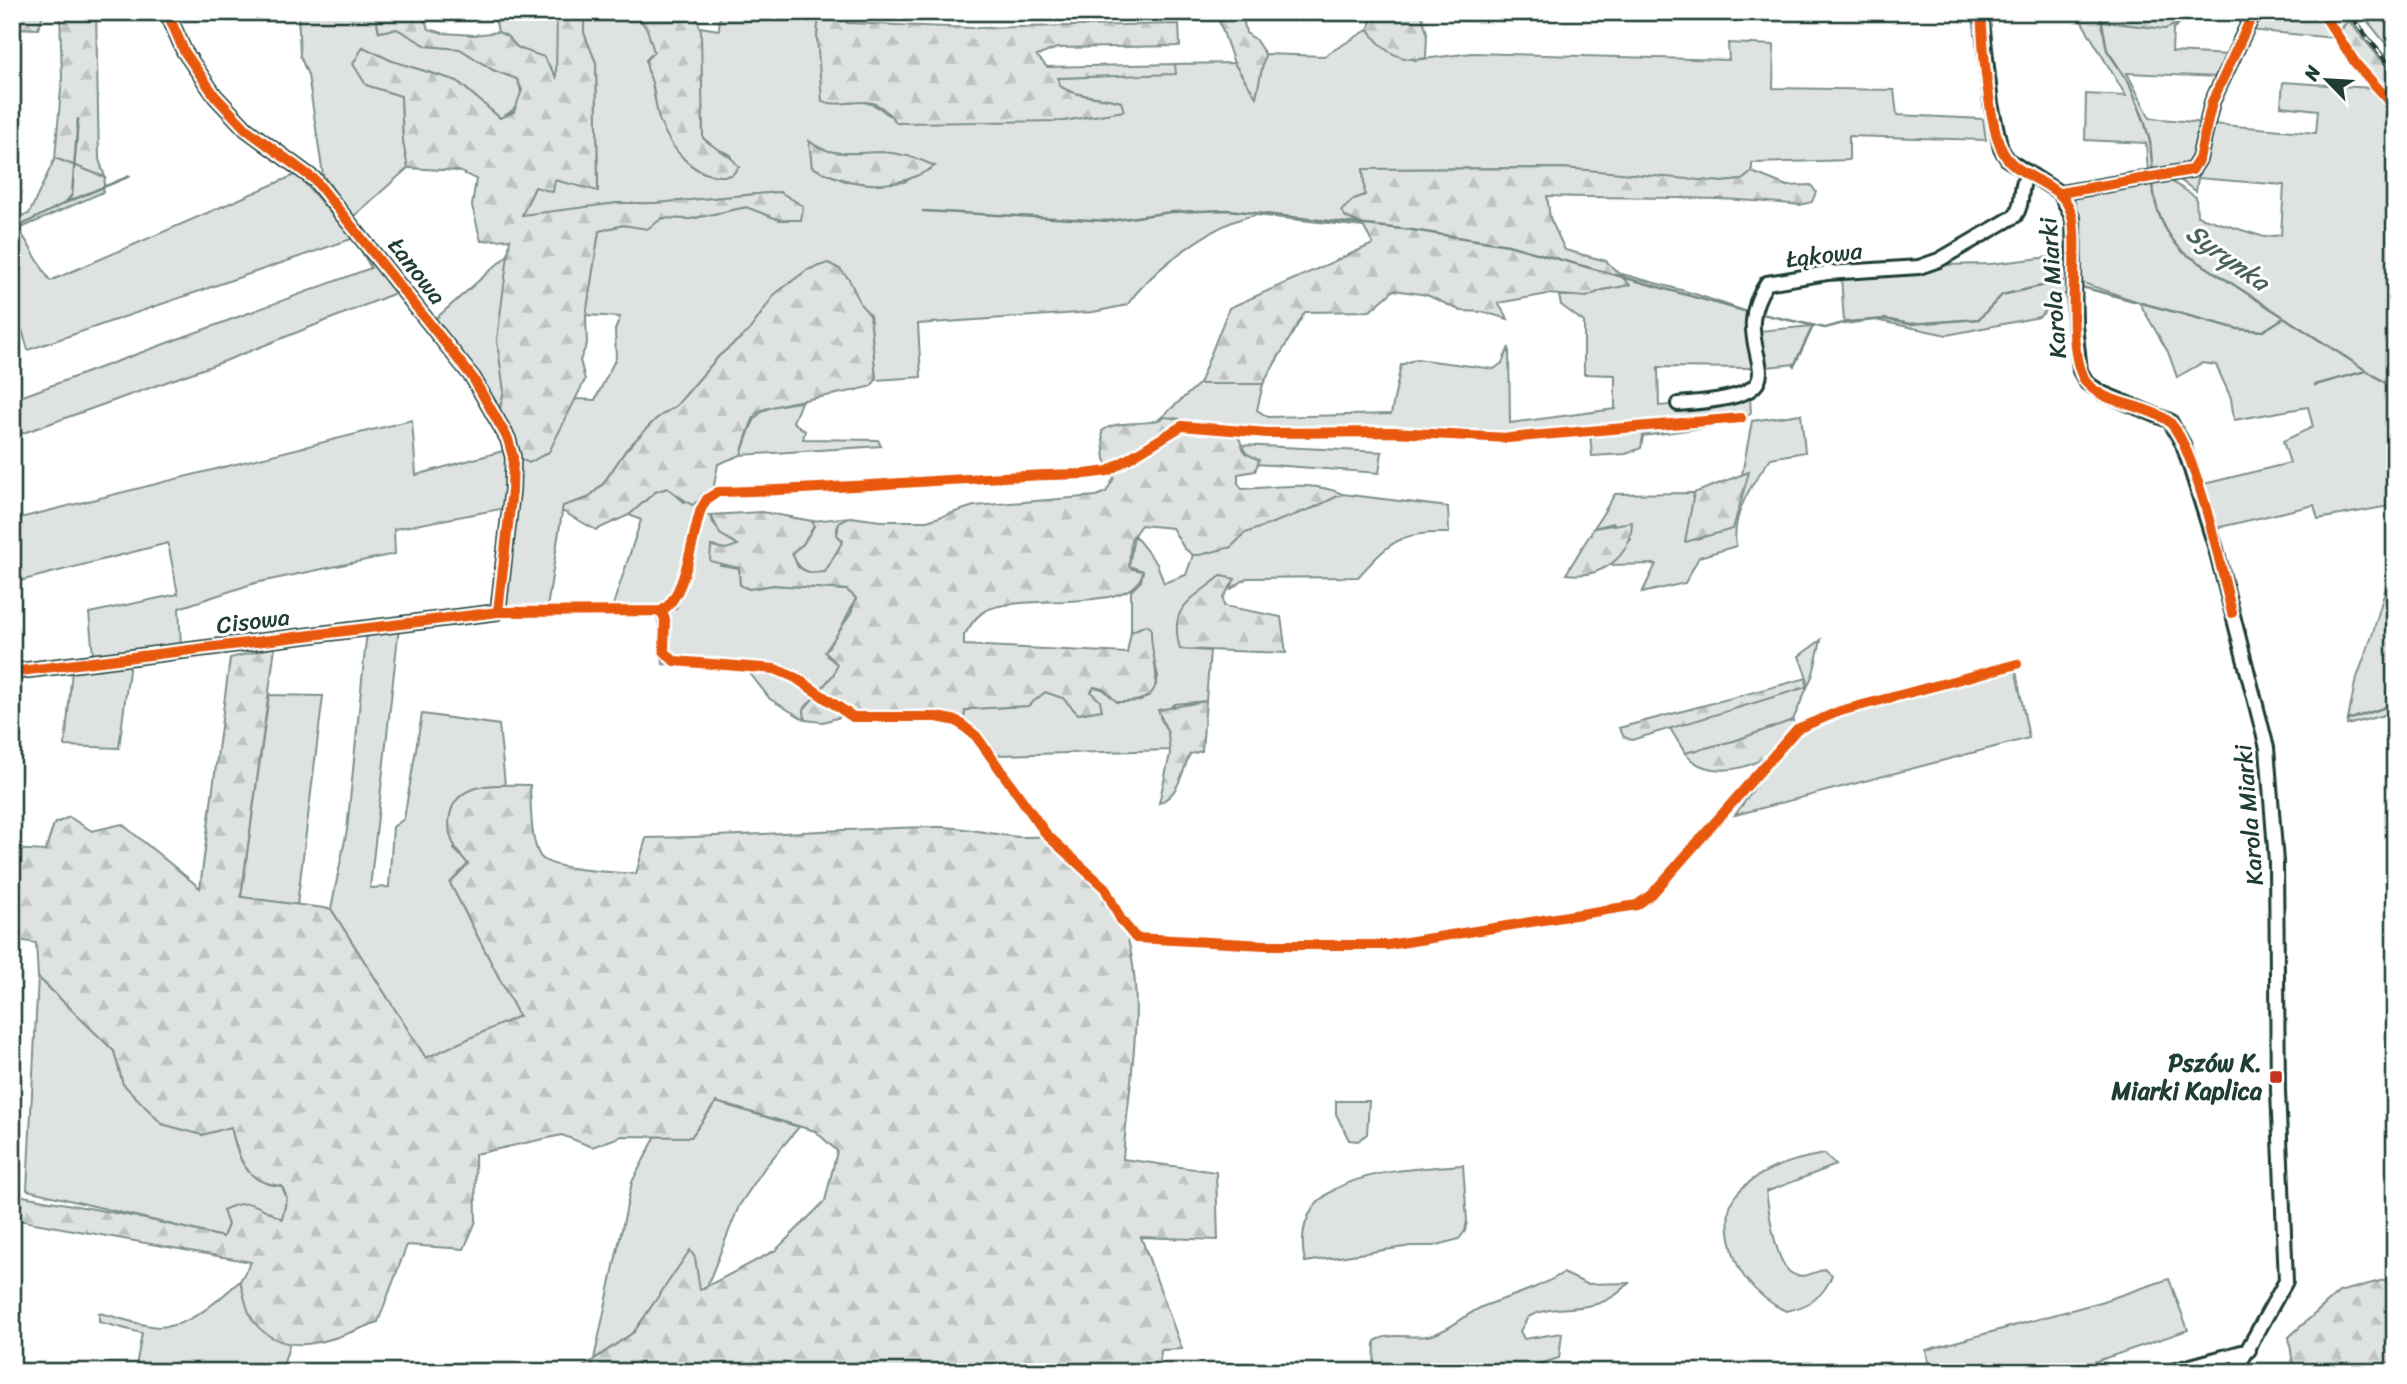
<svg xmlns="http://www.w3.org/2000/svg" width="2407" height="1384" viewBox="0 0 2407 1384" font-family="Sriracha,sans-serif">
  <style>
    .green { fill: #dee3e2; stroke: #7e908b; stroke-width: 2; fill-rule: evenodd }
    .forest { fill: url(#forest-firs); stroke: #7e908b; stroke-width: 2 }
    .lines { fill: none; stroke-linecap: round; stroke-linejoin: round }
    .stream { stroke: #758883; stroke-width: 2.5 }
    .minor-casing { stroke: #1f3d34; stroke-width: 18 }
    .minor { stroke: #fff; stroke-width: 12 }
    .rail-casing { stroke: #1f3d34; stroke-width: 5 }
    .rail { stroke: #fff; stroke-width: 2.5; stroke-dasharray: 8; stroke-linecap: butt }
    .cycleway-casing { stroke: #fff; stroke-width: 15 }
    .cycleway { stroke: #e8590c; stroke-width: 10 }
    .poi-dot { fill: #c8321e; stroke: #fff; stroke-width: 2.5 }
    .labels { text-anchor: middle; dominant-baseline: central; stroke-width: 6; stroke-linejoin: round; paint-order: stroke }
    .street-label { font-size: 24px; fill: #1f3d34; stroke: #fff }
    .poi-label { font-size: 24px; font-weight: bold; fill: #1f3d34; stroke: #fff; text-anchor: end }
    .water-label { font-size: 26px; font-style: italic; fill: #4a625b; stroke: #fff }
  </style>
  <defs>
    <pattern id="forest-firs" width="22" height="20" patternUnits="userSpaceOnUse" patternTransform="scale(1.75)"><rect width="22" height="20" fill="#dee3e2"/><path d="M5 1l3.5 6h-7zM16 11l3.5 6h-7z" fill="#bec4c2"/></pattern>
  </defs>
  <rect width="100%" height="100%" fill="#fff"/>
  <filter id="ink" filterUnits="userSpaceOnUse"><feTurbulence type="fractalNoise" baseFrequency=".0143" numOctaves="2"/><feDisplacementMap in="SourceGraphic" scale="14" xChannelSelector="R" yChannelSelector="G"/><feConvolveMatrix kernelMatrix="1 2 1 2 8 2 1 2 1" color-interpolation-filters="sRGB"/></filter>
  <g filter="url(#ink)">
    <path class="green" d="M298,12H375L379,32L397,29L427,46L460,49L493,70L517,79C526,97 518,110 500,118L457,81L392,61L363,47L366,85L401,96L403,141L408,168L353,217L323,175L308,75L300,56Z
      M494,12H574L558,13L557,78L544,58L518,48L507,36L498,32Z
      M584,12H634C641,20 650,29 653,39C657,53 651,69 652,83C657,123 682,185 732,175L731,155L715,148L703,138L700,27L719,30L720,12H819L817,38L850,103C863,99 879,105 888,115L1063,121L1123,111L1121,102C1101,96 1076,97 1060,86L1058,78L1175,73V64L1234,63L1256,96L1265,54L1324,56L1369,29L1388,51L1415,60L1472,53L1729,60L1728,43L1774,45L1773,88L1894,90L1897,115L1983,119L1986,140L1849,136V160L1752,163V172L1742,180L1722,182L1544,168L1363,169L1365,195L1354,199L1346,217L1364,227L1256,215C1213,222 1151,271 1127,305L1093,312L918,324L921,377L876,380L870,315L818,265L775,294L749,331L719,356L677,405L656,419L626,450L603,484L588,498L563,506L547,608L504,610L518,458L547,453L575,399L595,400L616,358L615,330L620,317L586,315L599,231L623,225L647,228L663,218L690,219L747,207L780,220H801L803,206L779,192L657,203H618L521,216L535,187L554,180L598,190L596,63L584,33ZM810,142C832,159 859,151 886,153C903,154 918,158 934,166L904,182L889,183L845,181L812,167Z
      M2076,12H2105L2107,22L2165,29L2181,22L2173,29L2172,52L2229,55L2219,77L2127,73L2150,118L2204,123L2195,157L2189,165L2148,173L2146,143L2085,140L2086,94L2126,96Z
      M2257,12H2342L2348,20L2335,38L2248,30Z
      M2360,12H2395V55Z
      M2283,82L2371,88L2395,113V505L2318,519L2314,505L2216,528L2204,484L2290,463L2283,441L2313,427L2308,407L2234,420L2231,398L2216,365L2202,363L2177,377L2168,352L2139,302L2080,282L2075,198L2082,191L2169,180L2196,197L2197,216L2264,237L2281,235L2284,185L2198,178L2196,191L2178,179C2209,173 2206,151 2212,124L2316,133L2318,110L2281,106Z
      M55,158L105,177L103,192L19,229L50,281L297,174L398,292L225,361L12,437V400L371,268L354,238L28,350L12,295V218L29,214Z
      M509,254L497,340L504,391L500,409L433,321Z
      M2068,255L2066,293L2039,317L1947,335L1875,320L1844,324L1841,274L1893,273L1943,265L1990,264Z
      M1622,274L1692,293L1748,312L1759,331L1813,326L1795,364L1757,368L1658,367L1659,406L1750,398L1751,413L1739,423L1643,436L1641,448L1626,454L1592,456L1590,434L1497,442L1386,435L1244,433L1239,438L1225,432L1193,431L1156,422L1199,384H1263L1257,410L1268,417L1391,414L1401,365L1416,359L1494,369L1502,363L1509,347L1510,423L1615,409V375L1584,374V322L1561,305L1559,296C1585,297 1603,289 1629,285Z
      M801,402L793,422L805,431L803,439L878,440L881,446L741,455C756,411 754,408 801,402Z
      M1801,414L1805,452L1771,458C1752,483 1731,514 1736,546L1699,557L1685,583L1642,593L1656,564L1610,565L1631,539L1613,523L1594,528L1615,494L1694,493L1692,511L1748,473L1742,475L1752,421Z
      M412,420L416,475L503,451L507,458L506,508L394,529L395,554L255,583L179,608L181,646L130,662L119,748L65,746L72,670L94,666L89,613L178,594L168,543L12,583V520Z
      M1241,445L1382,452L1379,473L1257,464L1258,460L1246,453Z
      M668,488L684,502H698L706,496C686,525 689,590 660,608L613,605L641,520L629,515L655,492Z
      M1342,494L1448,507L1449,533C1399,532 1391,541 1358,577L1247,578L1231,589L1234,579L1221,576L1196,596L1180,649L1210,651L1206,701L1175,704L1160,717L1168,733L1170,750L997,755L964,718L965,711L970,709L1028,706L1045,692L1063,698L1078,714L1102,710L1091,692L1094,687L1103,689L1118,702L1141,701L1156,685L1158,676L1146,625L1131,632V591L1141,581L1143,571L1129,566L1134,535L1157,564L1164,583L1186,575L1193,555L1231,547L1245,533L1313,508Z
      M704,515H711L713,523L739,546L726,549L720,565L739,568L740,585L749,589L773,585L847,590L856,598L827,656L837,664L834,674L804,709L805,720L770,699L748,671L663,664L657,615L676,609Z
      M851,517C838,523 831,529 843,541L825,572C807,576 797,569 792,552L803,544L814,526L812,521Z
      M2395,555V712L2347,725L2355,683L2372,636Z
      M399,627L370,888L389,887L393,827L404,819L422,714L499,725L505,785L483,786L454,849L469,864L450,883L519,1016L426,1059L331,909L347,830L366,640L368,634Z
      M1821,640L1813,674L1793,720L1734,741L1685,753L1670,728L1806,687L1807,678L1799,656Z
      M2014,661L2029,738L1735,815L1803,721L1900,690Z
      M269,695L323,696L297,905L241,897Z
      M38,977L114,1051L123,1084L202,1135L231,1126C238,1158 245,1184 282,1186L287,1198L282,1219L223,1210L228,1225L223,1237L27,1190Z
      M1336,1101H1369L1367,1134L1358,1141L1349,1140L1336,1114Z
      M716,1102L799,1127L765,1167L739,1206L707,1286L699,1290L695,1258L690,1251L634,1332L594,1359L632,1182L656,1136L691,1137Z
      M1825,1154L1836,1165L1766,1192C1769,1210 1775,1266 1793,1274C1802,1279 1816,1272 1825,1269L1832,1275C1824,1297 1808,1307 1786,1311C1770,1304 1756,1292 1745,1278C1732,1261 1721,1214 1735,1196C1756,1170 1793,1159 1825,1154Z
      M1463,1165L1467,1221L1465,1231L1459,1239L1434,1246H1411L1305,1262C1285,1170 1402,1170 1463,1165Z
      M1563,1273L1587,1284L1629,1283C1595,1320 1564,1299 1528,1317L1520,1331L1524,1339L1562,1333L1559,1358L1513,1372H1374L1375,1341C1392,1331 1413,1340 1432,1335C1453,1329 1465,1314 1484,1306C1511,1296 1537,1289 1563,1273Z
      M2169,1279L2188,1330L2065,1372H1930L1926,1350L2097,1303Z
      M240,1281C249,1309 256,1338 290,1343L281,1372H135L142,1333L99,1322V1313C118,1317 140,1326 159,1327C191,1327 218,1300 240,1281Z"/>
    <path class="forest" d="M12,12H44L38,29L12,28Z
      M60,12H96L99,159L105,177L55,158L62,78Z
      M375,12H420L429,29L443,33L474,35L498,32L507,36L518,48L544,57L556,77L557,13L584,12V33L596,63L598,191L555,180L553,192L535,187L522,215L618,203H657L780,192L803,206L801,220H780L746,207L690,219L663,218L647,229L623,225L599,231L586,315L587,344L580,360L585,380L549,452L529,463L518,458L500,409L504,391L497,340L510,239L481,241L472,206L476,179L459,171L408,168L403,141L401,96L366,85L353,64L363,47L392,61L457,81L500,118L514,112L522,90L517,79L493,70L460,49L427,46L397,29L379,32Z
      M634,12L695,13L701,31L703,138C715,150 729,152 739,167L732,175C696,182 671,150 659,119C656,109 655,97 653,86C651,77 646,70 646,60L654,52L647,29Z
      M819,12H845L847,23L973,28L1179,24L1180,46L1057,48L1037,56L1047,67L1175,64L1176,74L1058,78L1060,86C1076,98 1101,96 1121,102L1124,111L1063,121L897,123C892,118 887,111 881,107C864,95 840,109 822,101L817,38Z
      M1216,12H1242L1246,33L1255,39L1265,54L1256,97L1234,63Z
      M1372,12H1421L1427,33L1426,58C1401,63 1381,51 1369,29Z
      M2105,12H2181V22L2165,29L2107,22Z
      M2348,20L2395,76V103L2355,58L2340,32Z
      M809,141C832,159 855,152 882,152C901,153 918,158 935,166C895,192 853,188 812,167Z
      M1564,168L1722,182L1742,180L1752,172L1787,186L1811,185L1816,192L1812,202L1800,205C1716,195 1631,199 1547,196L1550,218L1565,250L1606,261L1630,285L1602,290L1587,297L1548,294L1498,303L1508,319L1484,312L1461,311L1427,295L1394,290L1370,311L1305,312L1263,384H1199L1229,308L1373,244L1362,224L1346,217L1341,211L1354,199L1365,195L1363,169Z
      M828,263L840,269L849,279L861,305L870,315L876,380L871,386C850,394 765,404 757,413C749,423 745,442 741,455L718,464L713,491L692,505L667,488L655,492L629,515L596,530L562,511L563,506L588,498L603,484L626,450L656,419L677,405L719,356L749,331L775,294L807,270Z
      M1165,417L1180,419L1193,431L1225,432L1239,438L1245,453L1259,460L1255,471L1238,474V483L1242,489C1273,488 1314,480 1342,494L1313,508L1245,533L1231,547L1200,555H1193L1184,548L1172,528L1141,525L1131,539L1129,566L1132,569L1143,571C1135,617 1020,591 985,611C975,616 970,627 964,635V645L1127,653L1131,632L1146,625L1151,628C1149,664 1178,704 1117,702L1103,689L1094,687L1091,692L1100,701L1102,710L1078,714L1063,698L1045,692L1028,706L970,709L965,711L964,718L940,714L854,713L823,722L805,720L804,709L834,674L837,664L825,652L851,613L856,598L847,590L773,585L749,589L740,585L739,568L710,561L711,546L726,549L738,545L720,534L711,515L762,512L812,521L814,526L803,544L792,553L798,567L810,573L825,572L843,541L837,535L839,523L851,517L881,521H927L974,506L1096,496L1106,492L1114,478L1105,459L1102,431C1119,418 1145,428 1165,417Z
      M1749,472L1733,529L1685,542L1694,493Z
      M1632,522C1631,558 1601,579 1566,574L1594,528Z
      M1221,576L1235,579L1223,598L1224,606L1281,617L1286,653L1180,649C1168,607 1190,601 1221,576Z
      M275,647L241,897L331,909L426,1058L519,1016L450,883L468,864C455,849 446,836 450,815C457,779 502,785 530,785C531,803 530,840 540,856C550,871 617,872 636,874L646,838C744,837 841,828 939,827C976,827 1007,841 1045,836C1070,861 1114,895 1125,929C1148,1002 1128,1085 1123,1159L1216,1172L1218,1240L1141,1237L1182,1349L1161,1350L1159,1372H576L634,1332L690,1250L695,1258L700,1290L776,1250L825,1201L837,1151L815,1131L716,1102L691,1137L622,1136L592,1147L562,1135L475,1154L476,1221L464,1249L407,1245L378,1322C339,1336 287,1364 254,1322C246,1312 244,1293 240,1281L251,1262L12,1219V1194L137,1217L223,1237L228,1225L223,1210C252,1196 257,1207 282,1219L287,1198L282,1186C245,1183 239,1159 231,1127L202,1135L162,1124L123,1084L114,1051L38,977L36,943L12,939V849L45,851L54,824L69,817L92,831L122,824L200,888L230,658Z
      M1807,678L1806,687L1632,740L1624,737L1619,728Z
      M1206,701L1202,751L1190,754C1181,773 1180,794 1159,803L1170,754L1168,733L1158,710Z
      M1793,720L1795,726C1784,737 1774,753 1760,760C1737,773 1701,775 1685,753L1734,741Z
      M2395,1277V1365L2389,1362L2368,1372H2294L2289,1337L2339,1292Z"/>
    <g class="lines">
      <path class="stream" d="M2100,12L2107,50L2129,83L2144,120L2150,142L2153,173
        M2153,183C2154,210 2164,232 2183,252L2395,389
        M65,203L72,195L78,119
        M923,211L1109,221L1171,212L1228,210L1412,230L1508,245L1744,311
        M12,230L65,203L130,176
        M2082,287L2238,329L2263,331L2282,319
        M1757,313L1825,328L1847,322L1885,319L1910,324L1979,319L2002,295L2063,281
        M1794,366L1813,326
        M2315,385L2366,371
        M2348,720L2395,704
        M2345,1372L2362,1364L2395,1368"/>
      <defs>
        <path id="minor" d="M1981,12L1991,104L2001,149L2008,160L2060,193L2073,219L2075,325L2080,371L2087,383L2102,393L2170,421L2183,444L2216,549L2267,748L2276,862L2278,1091L2286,1281L2235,1372
          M2060,193L2192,170L2199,159L2212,102L2254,12
          M1678,404C1827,394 1717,355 1767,283L1827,273L1919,267L1939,260L2015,216C2025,203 2018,188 2028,172
          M12,672L498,612L512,490L513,457L508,439L473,378L315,180L246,129L215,96L184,51L167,12
          M2169,1372L2249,1350"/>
      </defs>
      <use href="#minor" class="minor-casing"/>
      <use href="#minor" class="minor"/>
      <defs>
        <path id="rail" d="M2347,12L2395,72"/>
      </defs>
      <use href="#rail" class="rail-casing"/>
      <use href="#rail" class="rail"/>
      <defs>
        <path id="cycleway" d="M167,12L184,51L215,96L246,129L315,180L473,378L508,439L513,457L512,490L498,612
          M1981,12C1983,44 1988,133 2006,157C2025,182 2067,182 2073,220C2079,259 2064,353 2086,382C2103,404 2144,404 2167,420C2194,439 2223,576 2232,613
          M2322,12L2356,64L2395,107
          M2060,193L2192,170L2199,159L2212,102L2254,12
          M661,611L665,619L664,651L674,661L775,669L796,678L853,717H937L957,721L976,736L1047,835L1105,888L1121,920L1136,938L1265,945H1388L1637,905L1652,894L1797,729L1840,711L2017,664
          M661,611C686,598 692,536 701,509L707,499L718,492C840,490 962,476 1085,474L1108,471L1182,426L1267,433L1393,432L1508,438L1741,418
          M12,672L498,612L661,611"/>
      </defs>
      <use href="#cycleway" class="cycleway-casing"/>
      <use href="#cycleway" class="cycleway"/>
    </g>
  </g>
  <rect class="poi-dot" x="2269" y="1070" width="14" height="14" rx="3.5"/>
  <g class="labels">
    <g class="street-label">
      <text transform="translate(1824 255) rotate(-7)">Łąkowa</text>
      <text transform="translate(417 271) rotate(52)">Łanowa</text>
      <text transform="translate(2053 288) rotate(-94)">Karola Miarki</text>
      <text transform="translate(253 621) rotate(-7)">Cisowa</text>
      <text transform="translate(2249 815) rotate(-95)">Karola Miarki</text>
    </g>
    <g class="poi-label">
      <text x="2262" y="1063">Pszów K.<tspan x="2262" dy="28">Miarki Kaplica</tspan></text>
    </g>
    <g class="water-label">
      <text transform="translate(2228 257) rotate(36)">Syrynka</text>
    </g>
  </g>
  <rect width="2407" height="1384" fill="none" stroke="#fff" stroke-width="42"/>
  <rect x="21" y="21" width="2365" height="1342" fill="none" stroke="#1f3d34" stroke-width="2.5" filter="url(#ink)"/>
  <g transform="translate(2327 80) rotate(295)" stroke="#ffffff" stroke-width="5" paint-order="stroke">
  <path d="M0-5L12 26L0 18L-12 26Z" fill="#1f3d34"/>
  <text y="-10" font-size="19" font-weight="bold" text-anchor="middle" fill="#1f3d34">N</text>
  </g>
</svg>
